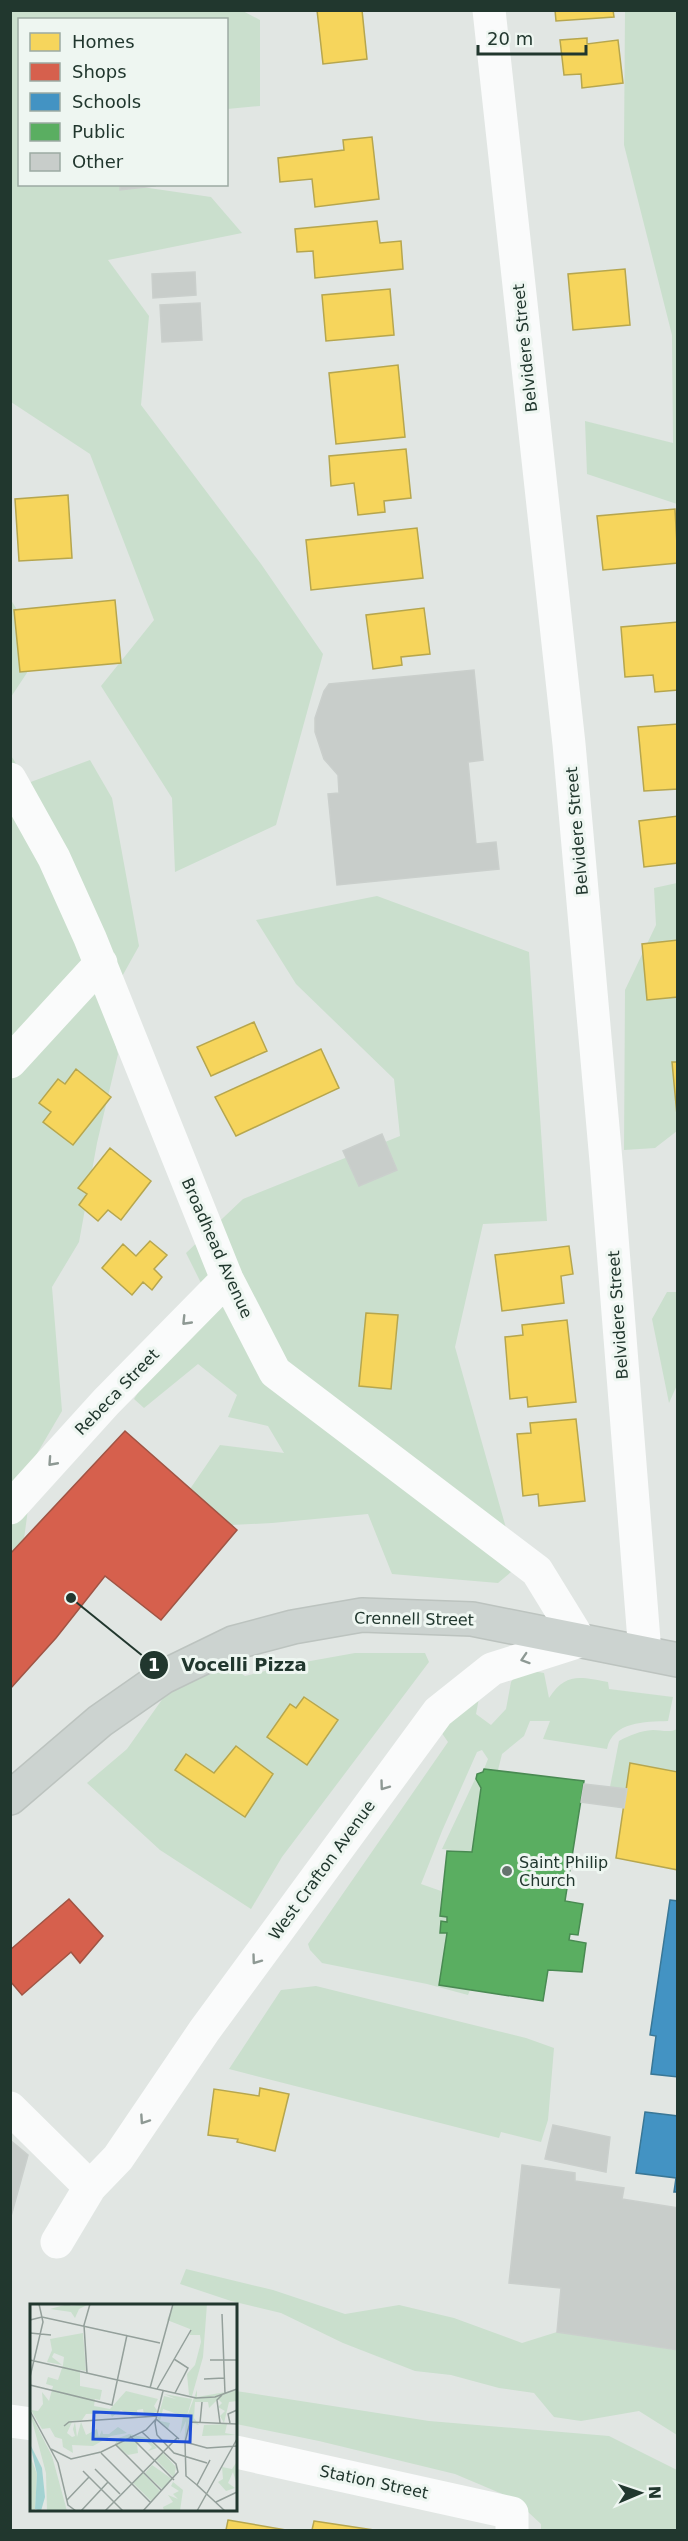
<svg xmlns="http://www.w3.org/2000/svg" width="688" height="2541" viewBox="0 0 688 2541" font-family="'DejaVu Sans',sans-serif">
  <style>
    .green { fill: #cadfcd }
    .homes { fill: #f6d55c; stroke: #b6a64e; stroke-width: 1.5 }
    .shops { fill: #d6604d; stroke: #a05444; stroke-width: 1.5 }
    .schools { fill: #4393c3; stroke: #397796; stroke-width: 1.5 }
    .public { fill: #5aae61; stroke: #498a52; stroke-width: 1.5 }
    .building { fill: #c8cdca; stroke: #cacfcc; stroke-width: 1.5 }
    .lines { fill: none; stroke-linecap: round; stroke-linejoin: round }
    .major-casing { stroke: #bcc3bf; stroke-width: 36 }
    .minor { stroke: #fafbfb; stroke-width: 33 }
    .major { stroke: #ccd3d0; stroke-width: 33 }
    .oneway { stroke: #8e9994 }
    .poi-dot { fill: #64746d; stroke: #eef6f1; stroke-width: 2 }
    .labels { text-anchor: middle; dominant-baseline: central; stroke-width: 6; stroke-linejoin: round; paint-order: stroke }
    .street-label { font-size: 16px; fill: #21372e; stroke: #eef6f1 }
    .poi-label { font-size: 16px; fill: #21372e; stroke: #eef6f1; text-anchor: start }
    .inset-road { fill: none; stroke: #94a09b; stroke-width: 1.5 }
    .view { fill: #1d4ed8; fill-opacity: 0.15; stroke: #1d4ed8; stroke-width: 3 }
    .inset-edge { fill: none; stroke: #21372e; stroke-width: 3 }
    .leader { fill: none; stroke: #21372e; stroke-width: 2 }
    .callout-dot { fill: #21372e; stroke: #eef6f1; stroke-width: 2 }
    .mark-label { font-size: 18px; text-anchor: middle; font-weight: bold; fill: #fff }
    .callout-label { font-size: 18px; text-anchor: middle; font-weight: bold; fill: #21372e; stroke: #eef6f1; stroke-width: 6; stroke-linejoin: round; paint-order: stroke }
  </style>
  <rect width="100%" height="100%" fill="#e1e6e3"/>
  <path class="green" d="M241,10L260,20V106L227,109L226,20H20V184L128,185L211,197L242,233L108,260L149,316L141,405L261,564L323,654L276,825L175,872L172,798L101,686L154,620L90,454L11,402L10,11Z
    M625,11H677V504L587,474L585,421L673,443L672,335L624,145Z
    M11,600L42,650L11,697Z
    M10,754L28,783L90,760L112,798L139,946L105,1007L118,1054L97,1143L79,1242L52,1287L62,1411L35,1457L24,1539L10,1554Z
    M677,883V1131L655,1148L624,1150L625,990L656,925L654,888Z
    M377,896L529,952L547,1221L483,1224L455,1347L517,1567L498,1583L392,1574L368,1514L272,1523L231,1525L190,1489L220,1445L284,1453L268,1426L228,1417L237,1395L198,1364L144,1408L134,1399L204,1289L186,1253L243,1199L400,1136L394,1079L296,984L256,920Z
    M667,1292H678L677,1385L669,1403L652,1319Z
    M355,1653H425L429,1662L282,1857L251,1909L160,1850L87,1783L127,1749L178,1677L222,1660L245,1676L288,1665Z
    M521,1669L544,1673L549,1698C566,1672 580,1677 608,1682L609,1689L673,1697L668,1721C645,1722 613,1721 607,1749L543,1739L550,1721H530L524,1736L502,1754L498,1770L484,1769L488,1759L482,1750L477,1752L442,1831L421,1884L441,1891L440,1916L447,1917V1922L441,1921V1932L447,1933L439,1985L470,1990L468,1995L427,1984L322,1963L310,1950L308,1944L448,1742L439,1729L479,1698L476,1714L491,1725L506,1709L511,1682Z
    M677,1729V1772L630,1763L627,1789L610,1787L619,1741C630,1735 640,1731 653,1730C661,1730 670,1733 677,1729Z
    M477,1775L476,1779L481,1788L472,1852L442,1849Z
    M316,1986L526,2038L554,2048L548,2120L541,2142L501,2132L499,2138L229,2069L281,1990Z
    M186,2269L273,2290L345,2314L399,2305L454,2318L522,2343L557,2332L677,2350V2435L639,2411L581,2421L554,2417L534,2393L499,2388L451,2375L415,2371L343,2343L281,2313L231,2301L180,2284Z
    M236,2391L429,2421L609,2436L677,2470V2530H541V2524L514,2499L455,2474L319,2441L236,2424Z"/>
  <path class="homes" d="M317,10H362L367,59L323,64Z
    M555,10H613L614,17L556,21Z
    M587,38V44L618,40L623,83L582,88L581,74L564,75L560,40Z
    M372,137L379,199L315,207L312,179L280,182L278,158L344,150L343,140Z
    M377,221L380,243L401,241L403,269L315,278L313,251L297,252L295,229Z
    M625,269L630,325L573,330L568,274Z
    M390,289L394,335L326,341L322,295Z
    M398,365L405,437L336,444L329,373Z
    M406,449L411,498L384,501L385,512L358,515L354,483L331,486L329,456Z
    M68,495L72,558L19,561L15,499Z
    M675,509L678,563L603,570L597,516Z
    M417,528L423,578L311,590L306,540Z
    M115,600L121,663L20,672L14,610Z
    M424,608L430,654L401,657L402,665L373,669L366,615Z
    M678,622V690L655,692L653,675L625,677L621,627Z
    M678,724V789L644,791L638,727Z
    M678,816V863L644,867L639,821Z
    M678,940V997L647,1000L642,944Z
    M254,1022L267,1051L211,1076L197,1047Z
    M321,1049L339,1088L236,1136L215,1097Z
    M672,1062H678L677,1115Z
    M76,1069L111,1097L73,1145L43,1122L51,1112L39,1103L58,1079L65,1084Z
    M110,1148L151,1181L121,1220L108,1210L98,1221L79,1205L87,1194L78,1188Z
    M150,1241L167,1255L154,1269L162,1277L152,1290L143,1282L132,1295L102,1268L123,1244L136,1256Z
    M569,1246L573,1274L561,1276L564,1303L502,1311L495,1255Z
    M366,1313L398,1315L391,1389L359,1386Z
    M567,1320L576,1402L528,1407L527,1397L510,1399L505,1337L523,1335L522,1325Z
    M576,1419L585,1501L539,1506L538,1494L523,1496L517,1434L531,1433L530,1423Z
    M304,1697L338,1720L307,1765L267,1737L290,1704L296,1708Z
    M236,1746L273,1774L245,1817L175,1770L186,1754L214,1773Z
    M630,1763L678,1772V1870L616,1858Z
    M260,2088L289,2094L275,2151L237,2142L238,2139L208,2135L214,2089L259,2096Z
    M228,2520L286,2530H226Z
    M314,2521L374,2530H312Z"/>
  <path class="shops" d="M125,1431L237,1530L161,1620L105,1576L56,1638L10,1689V1554Z
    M69,1899L103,1936L80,1963L71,1952L22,1995L10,1981V1950Z"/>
  <path class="schools" d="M670,1900L678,1901V2077L651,2074L656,2036L650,2035Z
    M645,2112L678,2116V2192H674L676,2178L636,2173Z"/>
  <path class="public" d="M484,1769L584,1781L565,1901L583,1904L578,1935L570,1934L569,1940L586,1943L582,1972L548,1970L543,2001L439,1985L447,1933H440L441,1921L447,1922V1917L440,1916L447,1851L472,1852L481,1788L476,1779L477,1774L483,1772Z"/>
  <path class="building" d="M120,184H154L155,186L120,190Z
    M195,272L196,295L153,298L152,274Z
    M200,303L202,340L162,342L160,305Z
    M474,670L483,760L468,762L476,844L496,842L499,869L337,885L328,794L339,793L338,775L324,759L315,732V718L324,691L329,684Z
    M382,1134L397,1170L359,1186L343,1151Z
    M584,1784L627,1789L624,1808L581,1802Z
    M553,2125L610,2137L606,2172L545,2159Z
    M10,2140L28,2155L10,2220Z
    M522,2165L575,2173V2181L624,2188L622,2199L678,2208V2350L557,2332L561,2288L509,2283Z"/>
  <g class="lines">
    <defs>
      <path id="major" d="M10,1798L100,1721L163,1677L233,1643L293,1627L362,1615L472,1619L678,1660"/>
    </defs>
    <use href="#major" class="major-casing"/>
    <path class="minor" d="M489,10L569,744L606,1161L645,1653
      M10,779L54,858L90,938L227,1279L275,1372L537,1571L580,1641L492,1669L438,1712L204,2031L118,2158L90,2187L57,2242
      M10,1062L101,963
      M10,1508L106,1402L227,1279
      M10,2108L90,2187
      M10,2421L32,2424
      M236,2452L512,2513V2530"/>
    <use href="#major" class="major"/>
  </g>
  <defs><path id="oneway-chevron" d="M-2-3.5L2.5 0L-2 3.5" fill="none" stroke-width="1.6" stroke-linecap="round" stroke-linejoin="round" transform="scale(1.5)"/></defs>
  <g class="oneway">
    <use href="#oneway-chevron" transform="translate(186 1321) rotate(134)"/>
    <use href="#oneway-chevron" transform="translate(52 1462) rotate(132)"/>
    <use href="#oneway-chevron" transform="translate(525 1659) rotate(162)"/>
    <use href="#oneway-chevron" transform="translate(384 1786) rotate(126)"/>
    <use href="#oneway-chevron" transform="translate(256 1960) rotate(126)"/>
    <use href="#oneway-chevron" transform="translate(144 2120) rotate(124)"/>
  </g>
  <circle class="poi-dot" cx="507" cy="1871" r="6"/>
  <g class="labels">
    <g class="street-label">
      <text transform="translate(525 348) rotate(-96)">Belvidere Street</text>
      <text transform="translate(577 831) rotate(-95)">Belvidere Street</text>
      <text transform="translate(217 1248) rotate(66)">Broadhead Avenue</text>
      <text transform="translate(618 1315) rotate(-94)">Belvidere Street</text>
      <text transform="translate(117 1392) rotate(-46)">Rebeca Street</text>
      <text transform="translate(414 1619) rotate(1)">Crennell Street</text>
      <text transform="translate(322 1870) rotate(-54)">West Crafton Avenue</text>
      <text transform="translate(374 2482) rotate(12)">Station Street</text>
    </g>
    <g class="poi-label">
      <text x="519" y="1862">Saint Philip<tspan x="519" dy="18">Church</tspan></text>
    </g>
  </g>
  <g transform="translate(30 2304)">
    <rect width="207" height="207" fill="#e1e6e3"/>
    <path d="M38,0L41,2L59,0L49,5L45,14L41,8L20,5ZM144,0H177L173,53L162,92L159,91L157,70L165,61L171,38L170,31H160V25L137,16ZM53,29L56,67L50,66V82L72,86L70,96L65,95L64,102L80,105L96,87L128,95L124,102L128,108L114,111L113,105L107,106L108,112H102L91,106L82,113L80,109L56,110L52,116L38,117L42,118L37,129L42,133L45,132L43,125L45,118L47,133L51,118L56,131L67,125L69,133L72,126L73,130H79L88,123L97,129L81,132L63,142L42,141L43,149L33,143L32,135L25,133L20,124L12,125L1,106L8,107L13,100L12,88L19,97L23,82L16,80L18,73L28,76L33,61L34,53L24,49L22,53L32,61L17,58L22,46L20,35ZM167,86V93L207,86V97L199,98L194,119L190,112L195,107L188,103L192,99L188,95L179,104L178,98H165L164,114L169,121L159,118L154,139L156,117L150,130L153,112L133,105L130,117L140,119L138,125L127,117L134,92L146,95L134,90L162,95L156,115ZM0,109L22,152L37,207H17L16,169ZM197,120L195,129L206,131L172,132L174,121ZM99,130L117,134L127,144L118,147L122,143L116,137L107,140L108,149L98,151L86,142V135ZM133,149L146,163L144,174L126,156ZM0,152L7,170L5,207H0ZM206,159L207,181L203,168L198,179L205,184L196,187L188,178L193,175L192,163L202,165ZM122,161L142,175L132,185L115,169ZM113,169L130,187L121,197L103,179ZM143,178L153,186L150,207H134L133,203L143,198L138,191L148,195L143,190L149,187L141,182Z" fill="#cadfcd"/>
    <path d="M0,140L12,164L15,193L11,207L5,205L7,170Z" fill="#a3d3d2"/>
    <path class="inset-road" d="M192,10L195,90M0,16L12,13L130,39M0,29L21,31M144,55L158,64L145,89M0,56L166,94L185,93L207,85M180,56H207M57,69L54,21L60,0M0,73L13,18L9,0M174,75L194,74M0,81L82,101L97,31M120,84L143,0M127,85L161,26M133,87L125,119L127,131L144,149L177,159M0,107L28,159L38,201L46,207M170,119L172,98M190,119L187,96L192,91M200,119L198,110L207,106M34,122L39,118L127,112M112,128L146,160L148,168L113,207M100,132L144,176M155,138L177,144L207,142M85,140L132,187M21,145L41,155L71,148L116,126L126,115L149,135M71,149L121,199M178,160L180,156L167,181L195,207M65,165L90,190M53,167L93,207M167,181L156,172L155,138L160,118L207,120M37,196L59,173M186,198L207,188M51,207L78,178M75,207L147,134M167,207L207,135"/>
    <path class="view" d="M64,108L161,112L160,138L63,135Z"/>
    <rect width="207" height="207" class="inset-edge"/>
  </g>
  <path class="leader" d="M71 1598L154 1665"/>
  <g class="callout-dot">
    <circle cx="71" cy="1598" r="6"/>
    <circle cx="154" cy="1665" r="15"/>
  </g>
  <g class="mark-label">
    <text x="154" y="1671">1</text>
  </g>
  <g class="callout-label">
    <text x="244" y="1671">Vocelli Pizza</text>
  </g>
  <rect width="688" height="2541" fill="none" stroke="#21372e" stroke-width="24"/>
  <rect x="18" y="18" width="210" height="168" fill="#eef6f1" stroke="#9caaa3" stroke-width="1.5"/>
  <rect x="30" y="33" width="30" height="18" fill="#f6d55c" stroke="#9caaa3" stroke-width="1.5"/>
  <text x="72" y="48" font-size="18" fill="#21372e">Homes</text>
  <rect x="30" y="63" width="30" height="18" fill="#d6604d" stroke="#9caaa3" stroke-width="1.5"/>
  <text x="72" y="78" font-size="18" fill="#21372e">Shops</text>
  <rect x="30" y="93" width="30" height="18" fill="#4393c3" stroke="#9caaa3" stroke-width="1.5"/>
  <text x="72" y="108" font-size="18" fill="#21372e">Schools</text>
  <rect x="30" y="123" width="30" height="18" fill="#5aae61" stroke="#9caaa3" stroke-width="1.5"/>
  <text x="72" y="138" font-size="18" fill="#21372e">Public</text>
  <rect x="30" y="153" width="30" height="18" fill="#c8cdca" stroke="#9caaa3" stroke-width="1.5"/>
  <text x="72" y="168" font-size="18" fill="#21372e">Other</text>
  <g transform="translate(640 2493) rotate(88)" stroke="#eef6f1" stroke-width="4.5" paint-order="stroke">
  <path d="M0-4.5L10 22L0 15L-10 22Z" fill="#21372e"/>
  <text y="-9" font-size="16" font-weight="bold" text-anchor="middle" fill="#21372e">N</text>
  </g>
  <path d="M478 45v9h108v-9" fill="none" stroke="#21372e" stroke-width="3"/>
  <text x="487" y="45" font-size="18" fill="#21372e" stroke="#eef6f1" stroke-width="4.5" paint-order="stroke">20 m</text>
</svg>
